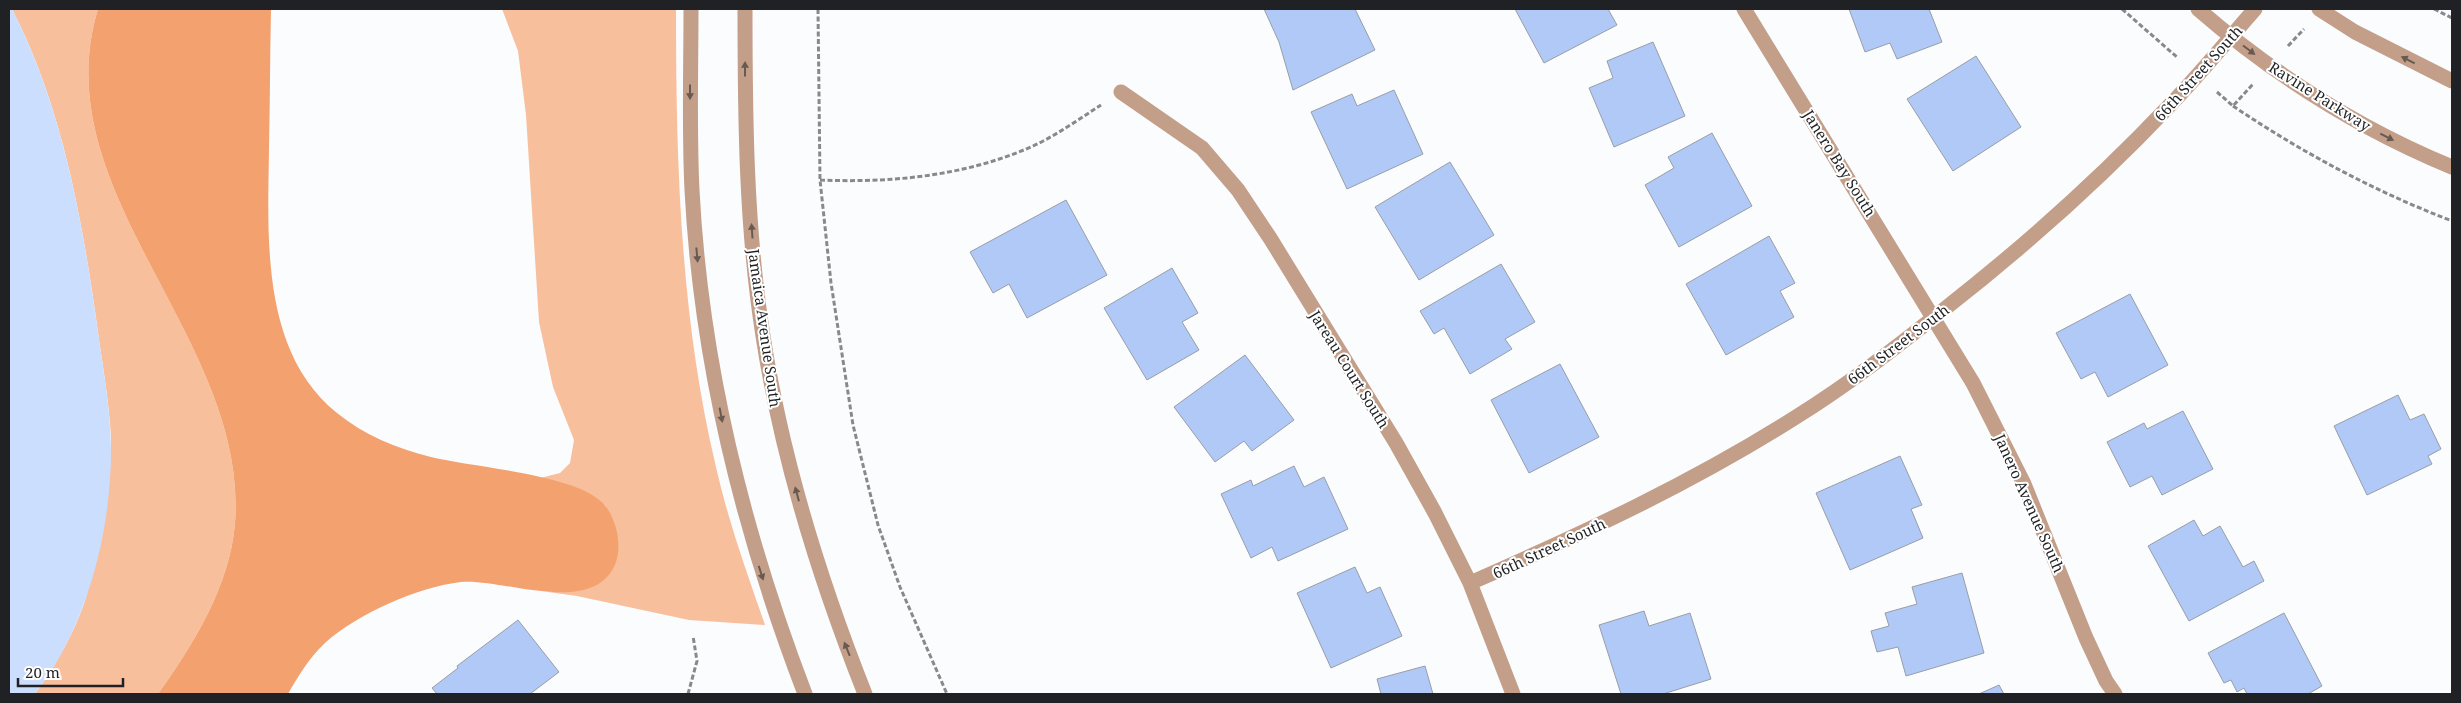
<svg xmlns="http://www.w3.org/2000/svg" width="2461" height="703" viewBox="0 0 2461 703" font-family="'Noto Serif',serif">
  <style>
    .green { fill: #f8bf9d }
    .forest { fill: #f3a26f }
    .water { fill: #ccdefd }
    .building { fill: #b0c9f7; stroke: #989ea7 }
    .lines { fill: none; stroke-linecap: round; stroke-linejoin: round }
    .path { stroke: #88898c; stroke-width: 3; stroke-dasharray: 5 2.5; stroke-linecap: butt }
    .minor { stroke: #c39f89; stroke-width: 15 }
    .oneway { fill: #695a51 }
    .labels { text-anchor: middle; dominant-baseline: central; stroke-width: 4; stroke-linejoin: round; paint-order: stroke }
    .street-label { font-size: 15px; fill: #1f2124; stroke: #fff }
  </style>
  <rect width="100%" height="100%" fill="#fbfcfe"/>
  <path class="green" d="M12,9H98C42,192 249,339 235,523C230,586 193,645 158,694H35C55,668 80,623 88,590C94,561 97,530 101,501C105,481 111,458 111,437C109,400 102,362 97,325C82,218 62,106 12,9Z
    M502,9H676C676,162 680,316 716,467C728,521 747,573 765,625L689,620L577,596L548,592L583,590L606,506L588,493L540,478L560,473L570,463L574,440L553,387L539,322L526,115L518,51Z"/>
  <path class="forest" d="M98,9H271C270,55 270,101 269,148C268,236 260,351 337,413C364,435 396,448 431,457C472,467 567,474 598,499C608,506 612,516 616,528C619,540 620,555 614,567C589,616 502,578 461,582C418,587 357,614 325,643C310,657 298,676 288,694H158C193,645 230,586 235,523C249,339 42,192 98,9Z"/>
  <path class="water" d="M9,9H12C63,109 83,223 98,333C105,381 114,430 110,479C105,554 81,635 35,694H9Z"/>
  <path class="building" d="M1264,9H1355L1375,50L1293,90L1279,42Z
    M1515,9H1608L1617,25L1544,63Z
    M1849,9H1929L1942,42L1897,59L1890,43L1865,52Z
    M1653,42L1685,116L1614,147L1589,88L1613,78L1607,61Z
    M1976,56L2021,127L1953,171L1907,99Z
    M1394,90L1423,154L1347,189L1311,112L1352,94L1357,106Z
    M1712,133L1752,206L1679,247L1645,185L1674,168L1668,157Z
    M1450,162L1494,235L1419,280L1375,207Z
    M1066,200L1107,275L1027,318L1009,284L993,293L970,252Z
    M1769,236L1795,283L1780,291L1794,317L1726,355L1686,284Z
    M1501,264L1535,322L1505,339L1512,349L1470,374L1444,328L1434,334L1420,311Z
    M1172,268L1198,313L1182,322L1199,350L1147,380L1104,308Z
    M2130,294L2168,365L2108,397L2095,372L2081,379L2056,333Z
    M1245,355L1294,420L1252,451L1244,441L1215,462L1174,407Z
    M1560,364L1599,437L1529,473L1491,400Z
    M2398,395L2410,420L2424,414L2441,449L2428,456L2432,464L2367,495L2334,426Z
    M2183,411L2213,469L2162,495L2152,476L2130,487L2107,442L2144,423L2147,429Z
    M1900,456L1922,505L1911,509L1923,538L1850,570L1816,493Z
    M1294,466L1304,487L1324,477L1348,529L1278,561L1272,547L1251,558L1221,494L1251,480L1253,486Z
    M2194,520L2203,536L2220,526L2243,567L2254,561L2264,581L2189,621L2148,546Z
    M1355,567L1367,593L1380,587L1402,636L1331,668L1297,593Z
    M1962,573L1984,653L1906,676L1898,647L1877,652L1871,631L1889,626L1885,613L1917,604L1912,587Z
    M1644,611L1649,626L1690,613L1711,679L1663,694H1621L1599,625Z
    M2284,613L2322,686L2308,694H2247L2244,688L2237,692L2231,680L2224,683L2208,653Z
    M518,620L559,672L530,694H437L432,688L458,668L457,666Z
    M1425,666L1433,694H1381L1377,679Z
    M1999,685L2004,694H1979Z"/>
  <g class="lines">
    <path class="path" d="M818,9L820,180L831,283L853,425L878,525L900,587L947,694
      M2122,9L2178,58
      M2434,9L2452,18
      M2288,46L2304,29
      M2217,92L2233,106L2253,84
      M2233,106C2303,153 2374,191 2452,221
      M820,180C892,183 966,176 1033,146C1057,135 1079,119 1101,105
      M688,694L697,661L693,636"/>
    <path class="minor" d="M691,9C691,69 689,130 692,190C701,365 743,532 805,694
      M745,9C745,118 746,228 763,336C782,460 819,578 865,694
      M1744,9L1973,383L2024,484L2086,638L2106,681L2115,694
      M2198,9C2274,75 2360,129 2452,167
      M2319,9L2355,32L2452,81
      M1121,92L1202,148L1238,190L1270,238L1396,443L1435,513L1470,583L1513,694
      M1470,583C1582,534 1692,483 1796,417C1849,384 1898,346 1947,307C2026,245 2101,178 2170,105C2200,74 2227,41 2255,9"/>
  </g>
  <defs><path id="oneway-solid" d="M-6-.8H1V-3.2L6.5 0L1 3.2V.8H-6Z" transform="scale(1.25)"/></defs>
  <g class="oneway">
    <use href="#oneway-solid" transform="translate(2249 50) rotate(37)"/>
    <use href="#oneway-solid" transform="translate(2408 60) rotate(-153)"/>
    <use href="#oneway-solid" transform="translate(745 69) rotate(-90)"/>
    <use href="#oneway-solid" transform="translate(690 92) rotate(90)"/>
    <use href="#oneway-solid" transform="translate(2387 137) rotate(27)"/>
    <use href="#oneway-solid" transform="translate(752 231) rotate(-94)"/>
    <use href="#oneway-solid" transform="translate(697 255) rotate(85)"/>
    <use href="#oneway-solid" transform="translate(721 415) rotate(79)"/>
    <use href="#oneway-solid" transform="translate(797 494) rotate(-105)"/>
    <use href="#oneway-solid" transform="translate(761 573) rotate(72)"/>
    <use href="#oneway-solid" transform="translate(847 649) rotate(-112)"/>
  </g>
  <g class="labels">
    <g class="street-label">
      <text transform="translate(2198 73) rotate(-48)">66th Street South</text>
      <text transform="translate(2320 96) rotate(32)">Ravine Parkway</text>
      <text transform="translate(1840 163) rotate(58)">Janero Bay South</text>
      <text transform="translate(765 328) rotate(82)">Jamaica Avenue South</text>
      <text transform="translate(1898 344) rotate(-37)">66th Street South</text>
      <text transform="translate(1350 369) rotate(58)">Jareau Court South</text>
      <text transform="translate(2030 503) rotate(66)">Janero Avenue South</text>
      <text transform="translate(1549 548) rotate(-25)">66th Street South</text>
    </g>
  </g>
  <rect width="2461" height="703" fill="none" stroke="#1f2124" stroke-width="20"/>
  <path d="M18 678v8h105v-8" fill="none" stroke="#1f2124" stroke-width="2.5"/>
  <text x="25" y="678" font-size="15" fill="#1f2124" stroke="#ffffff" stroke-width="4" paint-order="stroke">20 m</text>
</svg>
